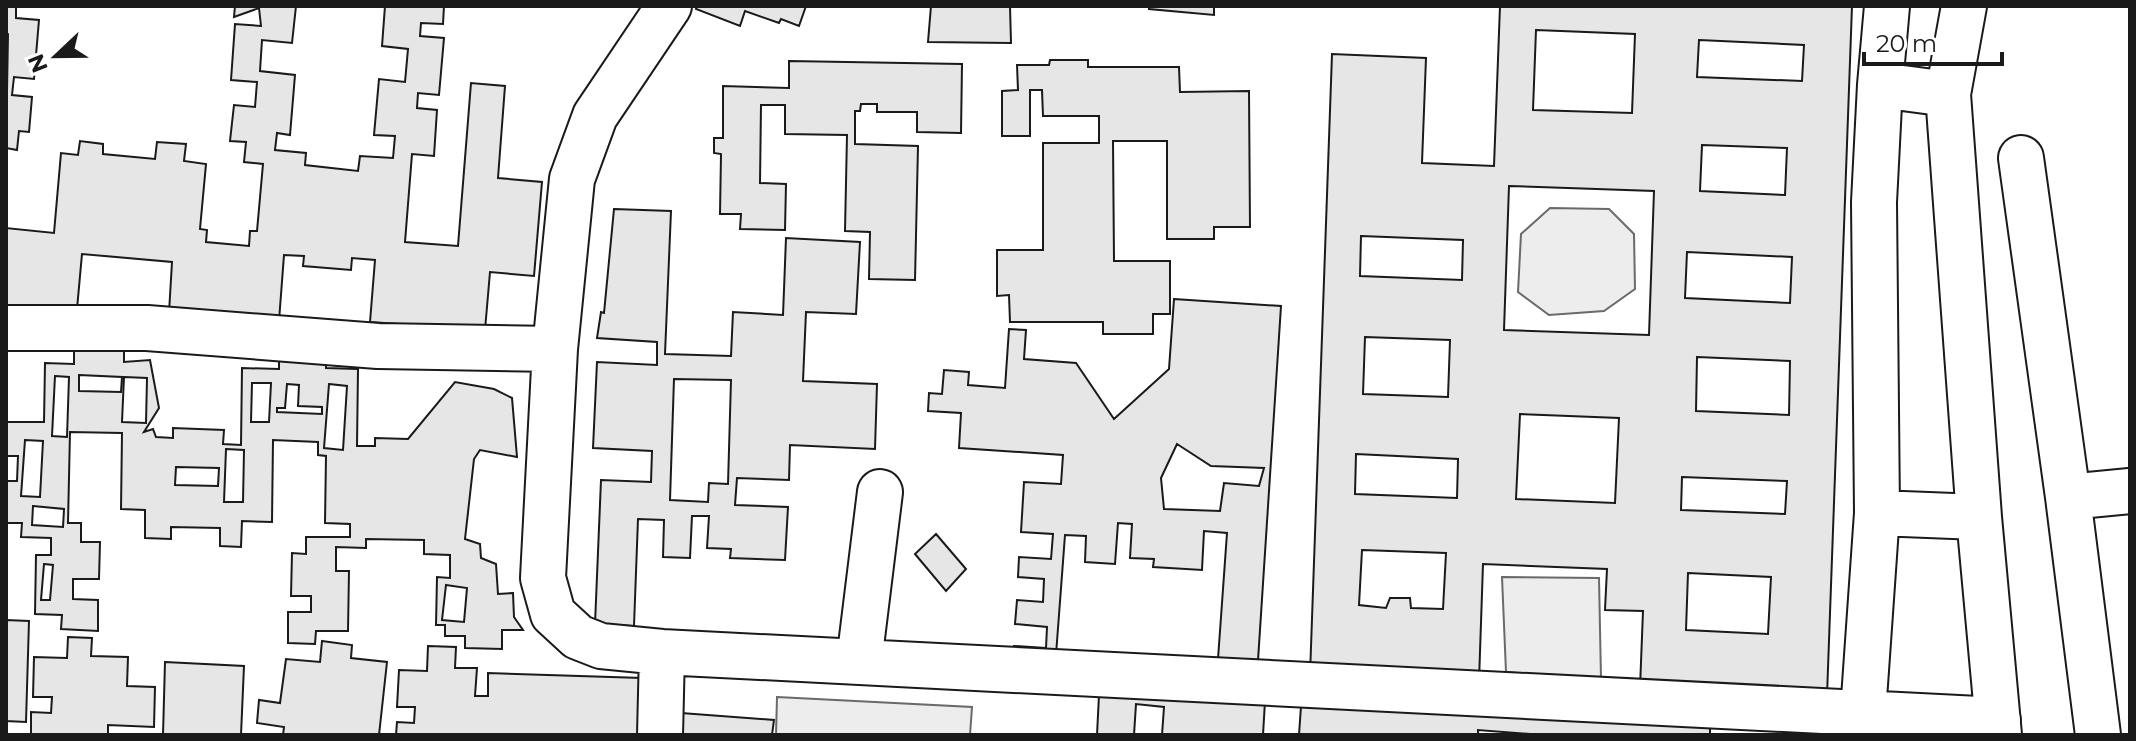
<svg xmlns="http://www.w3.org/2000/svg" width="2136" height="741" viewBox="0 0 2136 741" font-family="Montserrat,sans-serif">
  <style>
    .green { fill: #ededed; stroke: #6a6a6a; stroke-width: 2 }
    .building { fill: #e6e6e6; stroke: #1a1a1a; stroke-width: 2; fill-rule: evenodd }
    .lines { fill: none; stroke-linecap: round; stroke-linejoin: round }
    .minor-casing { stroke: #1a1a1a; stroke-width: 48 }
    .minor { stroke: #fff; stroke-width: 44 }
  </style>
  <rect width="100%" height="100%" fill="#fff"/>
  <path class="green" d="M1550,208L1609,209L1634,234L1635,289L1604,311L1549,315L1518,292L1521,234Z
    M1502,577L1599,578L1601,679L1506,672Z
    M777,697L972,707L970,735H776Z"/>
  <path class="building" d="M6,6H16V18L39,20L34,79L14,77L12,95L32,97L29,132L19,131L17,150L6,148L8,34L6,33Z
    M235,6H296L292,43L262,40L260,71L295,75L290,135L277,133L275,150L306,153L305,165L358,171L360,156L393,158L395,136L374,135L379,79L405,82L408,49L382,46L385,6H444L443,24L421,23L420,36L444,38L439,95L418,93L417,108L437,110L434,156L412,154L405,242L458,246L471,83L505,86L498,178L542,182L534,276L490,272L485,330L370,322L375,260L352,258L351,270L303,266L304,256L284,255L279,321L169,313L172,262L82,254L77,309L6,319V228L54,233L61,153L78,155L80,141L103,144V154L155,159L157,142L186,144L184,161L206,164L200,229L207,230L206,242L249,246L250,231H257L263,164L244,162L246,142L230,141L234,105L255,107L257,82L231,80L235,24L261,26L259,8L234,17Z
    M697,6H806L799,26L781,19L779,23L745,11L740,26L696,9Z
    M931,6H1010L1011,43L928,42Z
    M1149,6H1214V15L1149,9Z
    M1500,6H1852L1827,696L1640,688L1643,611L1605,610L1607,569L1483,564L1479,681L1310,675L1332,54L1426,58L1422,163L1494,166ZM1536,30L1635,34L1632,113L1533,110ZM1699,40L1804,45L1802,81L1697,77ZM1702,145L1787,148L1785,195L1700,191ZM1509,186L1654,191L1649,335L1504,330ZM1361,236L1463,240L1462,280L1360,276ZM1687,252L1792,257L1790,303L1685,298ZM1365,337L1450,340L1448,397L1363,394ZM1697,357L1790,361L1789,415L1696,411ZM1520,414L1619,418L1615,503L1516,499ZM1356,454L1458,459L1457,498L1355,494ZM1682,477L1787,481L1785,514L1681,510ZM1362,550L1446,553L1443,609L1411,608L1410,598H1390L1386,608L1359,605ZM1688,573L1771,577L1768,634L1686,630Z
    M1050,60H1088V67H1179L1180,92L1249,91L1250,227H1214V239H1167V141H1113L1114,261H1170V314H1153V334H1103V322H1010L1009,295L997,296V250H1043V143H1099V116H1043L1042,90H1030V136H1002V91L1018,90L1017,65H1049Z
    M789,61L962,64L961,133L917,132V112H877V104H861L860,111H855V144L918,146L915,280L869,279L870,232L845,231L847,135L785,134V105H761L760,183L786,184L785,230L740,229L741,214H720L721,154L714,153V138H723V86L789,88Z
    M614,209L671,211L665,354L731,356L733,312L783,315L786,238L860,242L856,314L806,312L803,381L877,384L875,449L790,445L789,480L737,478L735,505L788,507L785,560L730,558L731,549L707,548L709,516H692L690,558L663,557L664,520L638,519L634,626L595,624L601,480L651,482L652,451L593,448L597,362L657,365V342L597,338L601,312L604,313ZM674,379L731,380L728,484L709,483L708,502L670,500Z
    M1174,299L1281,306L1257,676L1217,673L1227,533L1204,531L1202,570L1153,567L1154,559L1130,558L1132,524L1118,523L1115,564L1085,562L1086,536L1065,535L1055,668L1013,665L1014,646L1046,648L1047,627L1015,624L1017,600L1043,602L1044,579L1018,577L1019,557L1051,559L1053,534L1021,532L1024,482L1061,484L1063,455L959,448L961,413L928,411L929,393L942,394L944,370L969,372L968,385L1005,388L1009,329L1026,330L1024,359L1076,363L1114,419L1169,369ZM1177,444L1211,466L1264,468L1259,486L1224,483L1220,511L1164,509L1161,478Z
    M74,345L124,346V362L150,360L159,408L144,432L153,429L156,437L173,438V428L224,430L223,444L241,445L242,368L279,369V354L326,355V368L358,369L357,446H375V438L408,439L455,382L494,389L512,398L517,457L480,450L474,459L465,539L480,544L481,558L496,564L498,594L513,593L514,617L523,630H502V649L465,648V636H445V625H436L437,577L450,578V555L424,554V540L366,539V548L336,547V571H349L348,631H316L315,644L288,643V612H311V596H291L292,553L306,554V537H350V524L325,523L326,456L318,455V442L273,440L272,522L242,521L241,547L220,546V528L171,527V539L145,538V510L121,509L122,433L70,432L68,523H81V542H100L99,579H73V599L98,600V631L61,629L62,615L35,614L36,555H51V538L21,537L22,523H6V481H17L18,456H6V422H44L45,363L74,364ZM79,375L122,377L121,392L79,391ZM55,376L69,377L67,437L52,436ZM124,377L147,378L146,423L122,422ZM252,383H271L269,422H251ZM287,384L299,385L298,406L322,407V414L277,412V408H285ZM329,384L347,386L343,450L324,448ZM25,440L43,441L40,497L21,496ZM226,449L244,450L243,502H224ZM176,467L219,468L218,486L175,485ZM33,506L64,509L63,527L32,525ZM44,564L53,565L50,600H41ZM446,585L467,588L464,622L442,620Z
    M936,534L966,569L946,591L915,554Z
    M6,620L29,621L26,722L6,721Z
    M68,637L92,638L91,656L128,657L127,686L155,687L154,727L108,725V735H31V712L51,713L52,697H33L34,657L67,658Z
    M322,641L352,645L351,658L387,662L379,735H283L284,727L257,723L259,700L280,703L286,659L320,662Z
    M428,646L456,647L455,668H477L475,696H488V673L642,678L640,735H396L397,722L414,723L415,707H397L399,670L427,671Z
    M165,662L244,666L241,735H163Z
    M1099,695L1265,701L1263,735H1162L1164,707L1136,704L1134,735H1097Z
    M1301,706L1710,726V735H1543L1478,730V735H1299Z
    M681,713L774,720L772,735H679Z"/>
  <g class="lines">
    <defs>
      <path id="minor" d="M669,6L595,116L572,179L555,349L543,578L553,614L578,637L601,646L662,652L1998,720
        M1964,6L1948,94L1979,517L1999,735
        M1880,85L1887,6
        M1948,94L1880,85L1874,202L1877,513L1979,517
        M2021,158L2068,497L2098,735
        M6,328H147L378,346L555,349
        M2068,497L2130,491
        M859,662L880,492
        M1863,713L1877,513
        M660,735L662,652"/>
    </defs>
    <use href="#minor" class="minor-casing"/>
    <use href="#minor" class="minor"/>
  </g>
  <rect width="2136" height="741" fill="none" stroke="#1a1a1a" stroke-width="16"/>
  <g transform="translate(56 56) rotate(248)" stroke="#ffffff" stroke-width="6" paint-order="stroke">
  <path d="M0-6L14 30L0 20L-14 30Z" fill="#1a1a1a"/>
  <text y="-12" font-size="22" font-weight="bold" text-anchor="middle" fill="#1a1a1a">N</text>
  </g>
  <path d="M1864 52v12h138v-12" fill="none" stroke="#1a1a1a" stroke-width="4"/>
  <text x="1876" y="52" font-size="24" fill="#1a1a1a" stroke="#ffffff" stroke-width="6" paint-order="stroke">20 m</text>
</svg>
